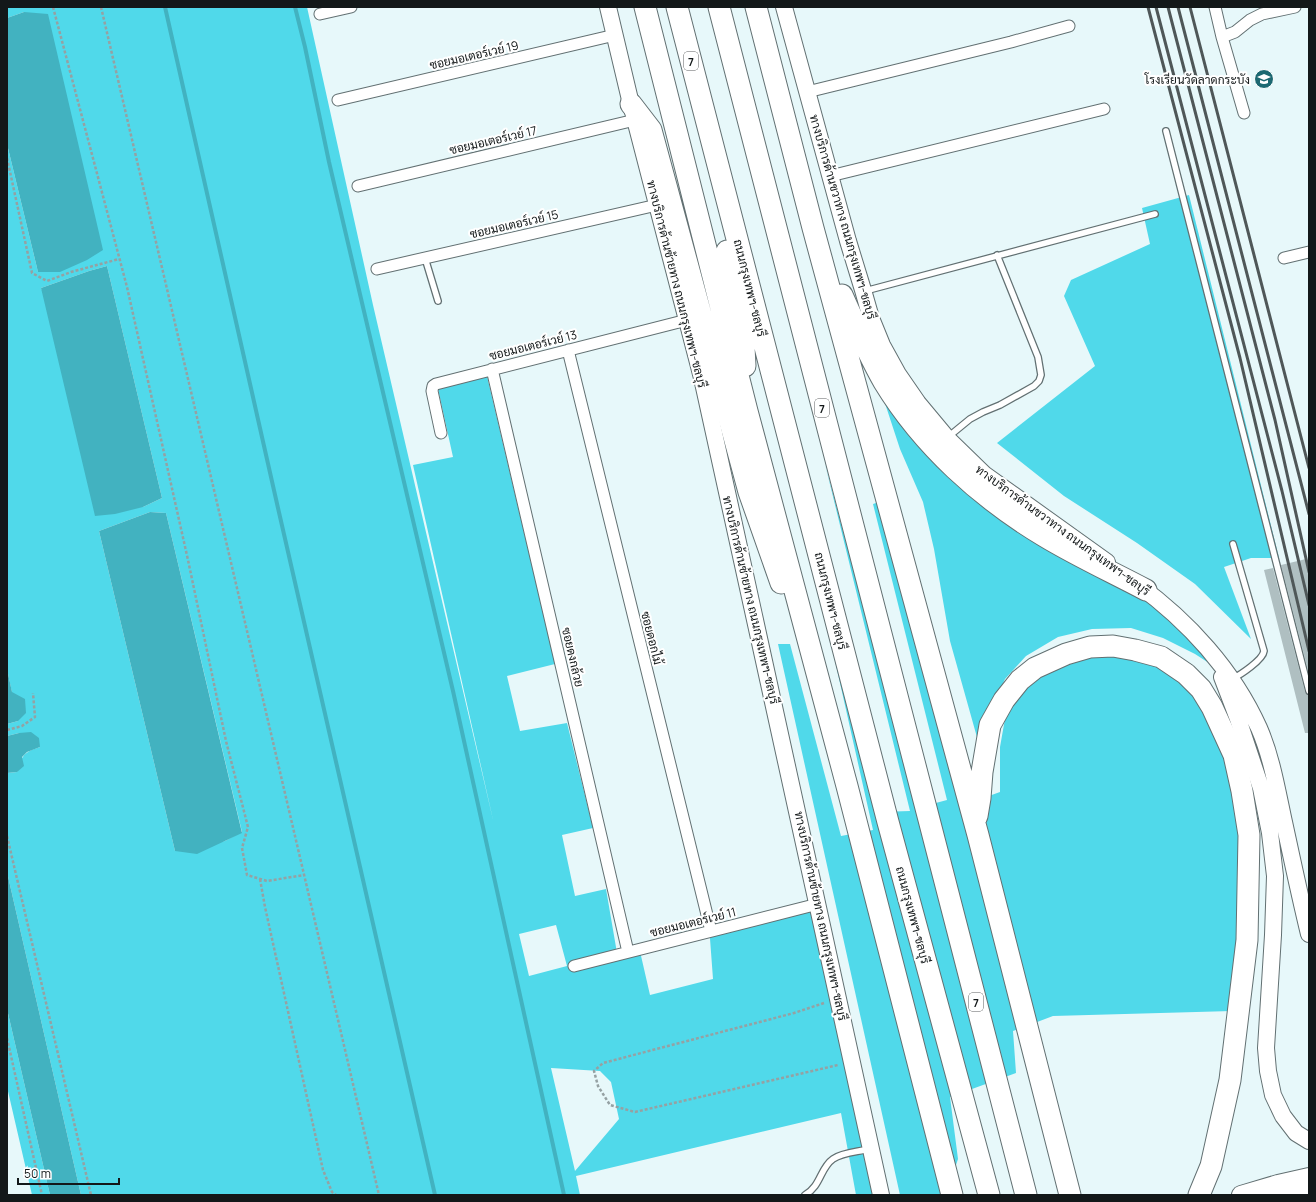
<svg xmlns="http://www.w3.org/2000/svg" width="1316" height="1202" viewBox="0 0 1316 1202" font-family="Manrope,Sarabun,sans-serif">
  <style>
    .green { fill: #50d9ea; fill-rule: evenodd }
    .water { fill: #42b2c0 }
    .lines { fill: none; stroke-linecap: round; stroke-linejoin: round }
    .stream { stroke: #42b2c0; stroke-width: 4 }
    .building { fill: #afbfc1 }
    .lane-casing { stroke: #627072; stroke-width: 8 }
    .street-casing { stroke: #627072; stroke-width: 13 }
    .secondary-casing { stroke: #627072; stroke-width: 18 }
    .primary-casing { stroke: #627072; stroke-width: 20 }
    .highway-casing { stroke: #627072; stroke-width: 23 }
    .path { stroke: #95a1a3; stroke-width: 2.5; stroke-dasharray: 3 2; stroke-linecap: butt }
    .lane { stroke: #fff; stroke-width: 5.5 }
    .street { stroke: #fff; stroke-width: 11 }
    .secondary { stroke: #fff; stroke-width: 16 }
    .primary { stroke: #fff; stroke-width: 18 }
    .highway { stroke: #fff; stroke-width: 21 }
    .rail { stroke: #4f5758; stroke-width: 3 }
    .labels { text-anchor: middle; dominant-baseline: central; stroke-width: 4; stroke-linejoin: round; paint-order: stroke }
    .shield { fill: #fff; stroke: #5a5d5e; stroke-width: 1 }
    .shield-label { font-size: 11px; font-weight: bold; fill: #131819 }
    .street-label { font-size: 12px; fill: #131819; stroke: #fff }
    .poi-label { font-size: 12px; fill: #131819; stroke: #fff; text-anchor: end }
  </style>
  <rect width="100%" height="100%" fill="#e7f8fa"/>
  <path class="green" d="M7,7H307L373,305L494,824L413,465L453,457L438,389L487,376L555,664L507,676L520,731L567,723L593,828L562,835L575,896L606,889L617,953L639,947L650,995L713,979L709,925L813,909L876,1195H856L841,1113L576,1176L580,1195H81L7,872V773L17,772C23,755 22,753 40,747L19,733L7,736V724L18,721L7,669V144L38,272L24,12L7,18ZM107,266L162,498L143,507L41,288L89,271ZM150,512L166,513L242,832L225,841L175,851L99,531ZM556,925L567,966L529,976L519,934ZM551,1068L600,1071L611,1082L619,1119L575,1171Z
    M1189,195L1279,558H1251L1224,567L1251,639L1195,584L1137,543L1064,496L997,443L1095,366L1064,296L1071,280L1150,244L1142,208Z
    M877,379L1200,645L1212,665L1195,654L1163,638L1131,628L1092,629L1058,637L1026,656L1005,679L993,705L980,748L950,641L934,549L923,502L900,449Z
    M825,464L917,808L947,800L873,504L882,501L961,806L1000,792V747L1006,713L1031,678L1079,655L1136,654L1189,682L1230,759L1245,852L1232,1011L1053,1016L1013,1031L1016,1073L950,1097L958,1159L946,1195H900L778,644H790L841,836L873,830L829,634L879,812L910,811Z
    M7,1009L50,1195H32L7,1087Z"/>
  <path class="water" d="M24,12L48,14L103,250L87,260L60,272H38L7,144V18Z
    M107,266L162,498L143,507L115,514L95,516L41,288L89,271Z
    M150,512L166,513L242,833L197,854L175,851L99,531Z
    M7,669L12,692L25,699L26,713L18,721L7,724Z
    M31,732L39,738L40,747L27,752L22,757L24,766L17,772L7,773V736L19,733Z
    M7,872L81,1195H50L7,1009Z"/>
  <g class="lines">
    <path class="stream" d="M165,7L278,508L435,1195
      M295,7L305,47L329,162L453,691L564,1195"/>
  </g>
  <path class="building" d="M1306,559L1309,572V674L1281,565Z
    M1273,568L1305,692L1309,695V733H1305L1264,570Z"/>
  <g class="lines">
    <defs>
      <path id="lane" d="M1166,131L1309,691
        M425,258L438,301
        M865,291L1155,214
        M948,437L970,419L983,412L1000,405L1034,386L1039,381L1041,375L1038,357L997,255
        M1232,679C1240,675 1263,660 1264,651L1233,544
        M805,1195C821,1186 820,1168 833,1159C843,1152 858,1152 869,1149"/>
      <path id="street" d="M1215,7L1222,37L1244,113
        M320,14L351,7
        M1222,37L1235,32L1250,20L1262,14L1295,7
        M807,92L1011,42L1069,26
        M338,100L615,35
        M830,176L1104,109
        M358,186L635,120
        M1284,258L1309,252
        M377,269L657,205
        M568,350L711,931
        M492,369L628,952
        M441,433L432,391L433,386L436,384L687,320
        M574,966L818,904"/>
      <path id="secondary" d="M608,7L631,104L702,378L881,1195
        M784,7L848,241L863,290L871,318L882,345L898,374L918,403L948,439L984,474L1107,562
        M1137,584C1188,621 1233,670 1259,728C1272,758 1277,790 1284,822C1292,859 1300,897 1309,934
        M1222,677L1238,719L1261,788L1270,833L1275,876L1273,935L1266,1048L1268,1071L1273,1095L1283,1116L1296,1133L1309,1141"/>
      <path id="primary" d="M1241,1195L1278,1184L1309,1177"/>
      <path id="highway" d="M645,7L747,411L847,786L952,1195
        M677,7L888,822L989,1195
        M719,7L1026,1195
        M756,7L813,228L978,835L1070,1195
        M631,104L651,130L749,492L781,583
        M727,251L743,327L745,366
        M842,295C855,324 868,354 884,382C923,446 981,498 1044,536C1077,556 1112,572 1146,590
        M977,816L980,798L982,772L990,725L1004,700L1020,680L1035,668L1066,654L1090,647L1113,646L1135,650L1161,657L1186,674L1201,689L1212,707L1234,755L1242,791L1249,835L1247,940L1230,1080L1211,1166L1199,1195
        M1282,1195L1309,1190"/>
    </defs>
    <use href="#lane" class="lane-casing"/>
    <use href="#street" class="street-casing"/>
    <use href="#secondary" class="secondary-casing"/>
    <use href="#primary" class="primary-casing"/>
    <use href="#highway" class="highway-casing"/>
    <path class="path" d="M53,7L127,287L188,560L226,741L248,827L242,848L247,875L267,881L304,875
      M101,7L379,1195
      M7,158L32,273L47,281L71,272L119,259
      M7,730L22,726L35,717L33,693
      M7,836L91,1195
      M260,879L265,907L323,1170L332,1192L336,1195
      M824,1003L794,1013L603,1063L594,1071L598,1086L610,1105L635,1112L838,1065
      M7,1038L42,1195"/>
    <use href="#lane" class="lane"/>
    <use href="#street" class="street"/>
    <use href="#secondary" class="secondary"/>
    <use href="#primary" class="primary"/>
    <use href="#highway" class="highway"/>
    <path class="rail" d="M1148,7L1240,358L1309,651
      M1156,7L1282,491L1309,605
      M1168,7L1275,420L1309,572
      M1178,7L1309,514
      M1190,7L1309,468"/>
  </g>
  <defs>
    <symbol id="school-disc" viewBox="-11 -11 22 22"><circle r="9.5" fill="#1c6871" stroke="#fff"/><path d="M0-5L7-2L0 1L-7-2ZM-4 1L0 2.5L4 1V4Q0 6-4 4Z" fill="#fff"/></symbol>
  </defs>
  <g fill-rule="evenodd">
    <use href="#school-disc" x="1253" y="68" width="22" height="22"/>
  </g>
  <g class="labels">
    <g class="shield">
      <rect x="684" y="52" width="14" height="18" rx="3"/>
      <rect x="815" y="399" width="14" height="18" rx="3"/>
      <rect x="969" y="993" width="14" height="18" rx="3"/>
    </g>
    <g class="shield-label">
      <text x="691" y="61">7</text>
      <text x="822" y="408">7</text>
      <text x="976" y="1002">7</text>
    </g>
    <g class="street-label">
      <text transform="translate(474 55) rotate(-13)">ซอยมอเตอร์เวย์ 19</text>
      <text transform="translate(493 140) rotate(-13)">ซอยมอเตอร์เวย์ 17</text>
      <text transform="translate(843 217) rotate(74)">ทางบริการด้านขวาทาง ถนนกรุงเทพฯ-ชลบุรี</text>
      <text transform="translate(514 224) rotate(-13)">ซอยมอเตอร์เวย์ 15</text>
      <text transform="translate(677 284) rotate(76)">ทางบริการด้านซ้ายทาง ถนนกรุงเทพฯ-ชลบุรี</text>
      <text transform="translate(750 288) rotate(76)">ถนนกรุงเทพฯ-ชลบุรี</text>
      <text transform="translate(533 345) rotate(-14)">ซอยมอเตอร์เวย์ 13</text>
      <text transform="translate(1063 530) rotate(36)">ทางบริการด้านขวาทาง ถนนกรุงเทพฯ-ชลบุรี</text>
      <text transform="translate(751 600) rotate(77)">ทางบริการด้านซ้ายทาง ถนนกรุงเทพฯ-ชลบุรี</text>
      <text transform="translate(831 601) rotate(76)">ถนนกรุงเทพฯ-ชลบุรี</text>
      <text transform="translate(652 638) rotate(76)">ซอยดอกไม้</text>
      <text transform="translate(573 657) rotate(77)">ซอยดงกล้วย</text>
      <text transform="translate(913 915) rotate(75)">ถนนกรุงเทพฯ-ชลบุรี</text>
      <text transform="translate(821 916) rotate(78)">ทางบริการด้านซ้ายทาง ถนนกรุงเทพฯ-ชลบุรี</text>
      <text transform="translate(693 922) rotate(-14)">ซอยมอเตอร์เวย์ 11</text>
    </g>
    <g class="poi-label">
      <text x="1250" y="79">โรงเรียนวัดลาดกระบัง</text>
    </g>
  </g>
  <rect width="1316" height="1202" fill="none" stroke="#131819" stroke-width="16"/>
  <path d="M18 1178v6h101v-6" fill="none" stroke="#131819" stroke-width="2"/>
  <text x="24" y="1178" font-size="12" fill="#131819" stroke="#ffffff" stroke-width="3" paint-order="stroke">50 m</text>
</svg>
